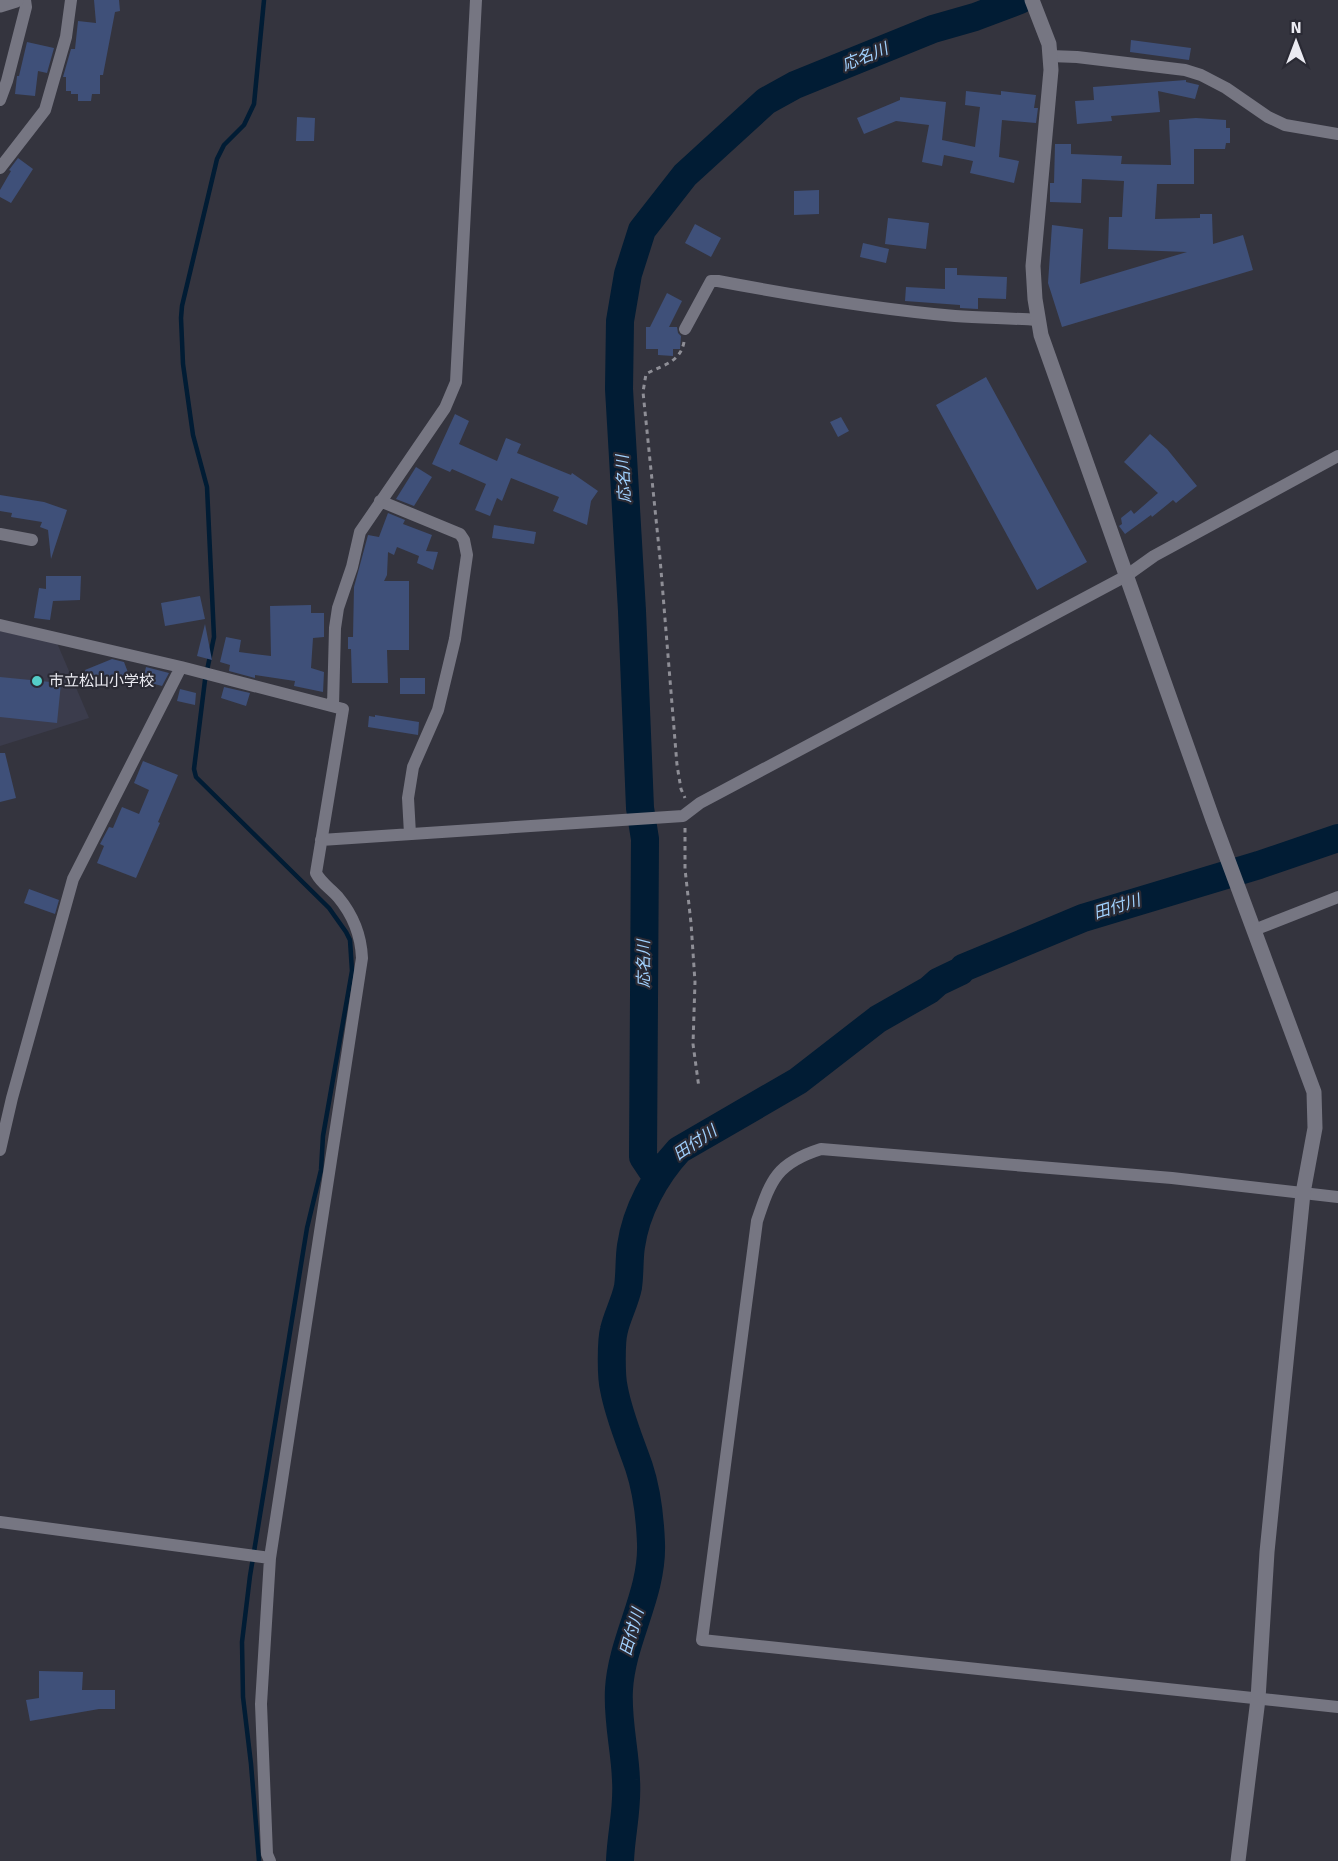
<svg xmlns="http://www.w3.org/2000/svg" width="1338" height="1861" viewBox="0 0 1338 1861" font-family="Signika,'Noto Sans JP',sans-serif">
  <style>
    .built { fill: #3b3c4c }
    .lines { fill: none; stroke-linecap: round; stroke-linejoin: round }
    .stream { stroke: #011c34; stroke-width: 4.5 }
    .river { stroke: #011c34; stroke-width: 28 }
    .building { fill: #3f5079 }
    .path { stroke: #8e8e96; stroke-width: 3; stroke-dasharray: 4.5 4.5; stroke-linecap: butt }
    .minor { stroke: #767682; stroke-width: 12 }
    .tertiary { stroke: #767682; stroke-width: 15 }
    .poi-dot { fill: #54cdc8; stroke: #2a2a34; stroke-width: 2 }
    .labels { text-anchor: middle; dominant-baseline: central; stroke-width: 4.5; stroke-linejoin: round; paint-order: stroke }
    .poi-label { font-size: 15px; fill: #ebebf2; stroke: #2a2a34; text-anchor: start }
    .water-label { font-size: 16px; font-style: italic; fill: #a1d1fe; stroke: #2a2a34 }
  </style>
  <rect width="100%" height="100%" fill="#34343e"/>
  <path class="built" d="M0,631L57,643L89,718L0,746Z"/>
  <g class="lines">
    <path class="stream" d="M259,1861L251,1764L243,1697L242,1642L250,1576L307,1228L321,1170L323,1136L352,971L350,940L346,932L329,908L196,777L194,769L205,680L214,637L207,487L193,435L183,364L181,318L182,306L217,159L224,145L244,125L254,104L264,0"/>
    <path class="river" d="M657,1178L643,1157L645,839L640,808L632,611L619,389L620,321L628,274L642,230L685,175L766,101L795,85L933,29L975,17L1020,0
      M620,1861C621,1833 628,1809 626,1780C625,1749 617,1720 619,1689C622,1639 653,1594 651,1543C650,1518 647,1491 639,1467C630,1441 619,1416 614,1389C611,1377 611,1341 614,1330C617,1316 625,1302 628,1287C630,1273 629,1259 631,1246C636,1211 655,1176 679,1150L798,1081L878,1019L929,990L938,982L961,971L963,968L1083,918L1259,865L1338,838"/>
  </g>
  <path class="building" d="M94,0H119L120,11L115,12L103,75H100V94H92L91,101H78V94H71V91H66V77H63L71,49H75L78,21L96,23Z
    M1131,40L1191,48L1189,60L1130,52Z
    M27,42L54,48L47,73L38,71L35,96L15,94L17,76H19Z
    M1186,80V82L1199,85L1195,99L1158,91L1160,112L1111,116L1112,121L1077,124L1075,101L1094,100L1093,87Z
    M966,91L1001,95V91L1036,95L1034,108H1038L1036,123L1002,120L999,157L1019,161L1014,183L970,173L973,161L944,155L942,166L922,162L929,125L896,121L864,134L857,118L900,100V97L946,102L942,140L975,147L980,107L965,105Z
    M297,117L315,118L314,141H296Z
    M1196,118L1226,120V128H1230V143H1226L1225,149H1194V184H1157L1155,219L1200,218V214H1212L1213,244L1243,235L1253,270L1062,327L1048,283L1052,225L1083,229L1080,284L1187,252L1108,249L1109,217H1122L1124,181L1082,179L1081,203L1050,202V183H1054L1055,144H1071V154L1122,156L1121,164L1171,165L1169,120Z
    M18,158L33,169L11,203L0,197V190L11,171L9,170Z
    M819,190V214L794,215V191Z
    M888,218L929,223L926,249L885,244Z
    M695,224L721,238L711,257L685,243Z
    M863,243L889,249L886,263L860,257Z
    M945,268H957V275L1007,277L1006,299L978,298V309L960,308V305L905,301L906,287L945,289Z
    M667,293L682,301L669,327H677L678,333L681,336L680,349H673V356L658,355V349H646V327H650Z
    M986,377L1087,562L1037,590L936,405Z
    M455,414L469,421L459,444L497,461L506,438L521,444L517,453L571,475L572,473L598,491L591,501L587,525L553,511L559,497L511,478L502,501L497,498L490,516L475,510L486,484L452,469L450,472L432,464Z
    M841,417L849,431L838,437L830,422Z
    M1150,434L1167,449L1197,486L1176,503L1173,500L1152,517L1151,515L1125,534L1119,526L1122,524L1121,518L1131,510L1134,514L1158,493L1124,462Z
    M416,467L432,477L414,506L396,499Z
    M0,495L44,502L67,510L51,559L48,530L40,527L42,522L11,517L12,513L0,511Z
    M388,513L405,520L403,524L432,535L426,551L438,552L433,570L417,563L419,556L397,547L394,555L388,552L387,575L384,581H409V650H387L388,683H352L351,649H348V637H353L354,587L368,535L379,537Z
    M494,525L536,532L534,544L492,538Z
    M46,576H81L80,600L53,601L50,620L34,618L39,588L46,589Z
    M200,596L205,619L165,626L161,603Z
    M311,605V613H324V637L313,638L311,668L324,672L323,692L294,686L295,681L255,675V678L229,671L230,665L220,662L226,637L241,640L239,652L271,656L270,606Z
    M205,624L212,660L197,656Z
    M112,659L124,662L129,675L93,689L85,670Z
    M146,667L169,673L162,686L143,681Z
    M0,677L61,683L57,723L0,717Z
    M400,678H425V694H400Z
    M224,687L250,693L246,706L221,698Z
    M180,689L196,693L195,705L177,701Z
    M375,715L419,722L418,735L368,727L369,716L375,717Z
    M0,753H5L16,798L0,802Z
    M143,761L178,775L158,822L160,823L136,878L97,863L104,846L100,844L109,827L113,828L122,807L139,814L149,790L134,783Z
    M29,889L59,900L55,914L24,903Z
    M39,1671L83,1672L82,1690H115V1709H99L30,1721L26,1700L39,1698Z"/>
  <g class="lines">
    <path class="path" d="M684,342C680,363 662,365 646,374L643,392L660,558L677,765L681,789L685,798
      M685,828V869L691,923L695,982L693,1044L699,1088"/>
    <path class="minor" d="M1050,56L1077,57L1185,70L1201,75L1226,88L1268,117L1285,125L1338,134
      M0,100L7,81L26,7L25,0
      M0,168L45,110L66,37L71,0
      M685,329L711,281H718C797,296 875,309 955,316C982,318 1010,318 1038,320
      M380,501L460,534L464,540L467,555L455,639L438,710L413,767L408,798L410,834
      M0,534L32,540
      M0,625L181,667L343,709L316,873C321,883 330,888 338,897C353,915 361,934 362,958L270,1558L261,1704L267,1854L270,1861
      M333,706L335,628L338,608L352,567L360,532L445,408L456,382L476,0
      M321,840L683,816L700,803L1126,576L1154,556L1338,456
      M1254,930L1338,897
      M0,1150L12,1098L73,879L181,667
      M1338,1197L1172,1178L821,1149C777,1163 771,1179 757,1221L702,1640L1338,1707
      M0,1522L270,1558"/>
    <path class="tertiary" d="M1032,0L1049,44L1051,70L1033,266L1035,299L1041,335L1213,820L1314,1092L1315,1128L1303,1193L1267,1552L1258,1699L1238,1861
      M0,5L16,0"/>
  </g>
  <circle class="poi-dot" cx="37" cy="681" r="6"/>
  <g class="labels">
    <g class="poi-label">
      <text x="49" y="681">市立松山小学校</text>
    </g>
    <g class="water-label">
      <text transform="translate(865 57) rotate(-22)">応名川</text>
      <text transform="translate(624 479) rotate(-93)">応名川</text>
      <text transform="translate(1117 907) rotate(-17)">田付川</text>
      <text transform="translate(644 964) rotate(-90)">応名川</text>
      <text transform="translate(695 1143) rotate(-34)">田付川</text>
      <text transform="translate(632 1632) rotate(-74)">田付川</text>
    </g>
  </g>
  <g transform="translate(1296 42)" stroke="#2a2a34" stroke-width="4.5" paint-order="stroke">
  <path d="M0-4.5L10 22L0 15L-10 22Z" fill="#ebebf2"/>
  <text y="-9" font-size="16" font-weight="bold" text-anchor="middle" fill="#ebebf2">N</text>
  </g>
</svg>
